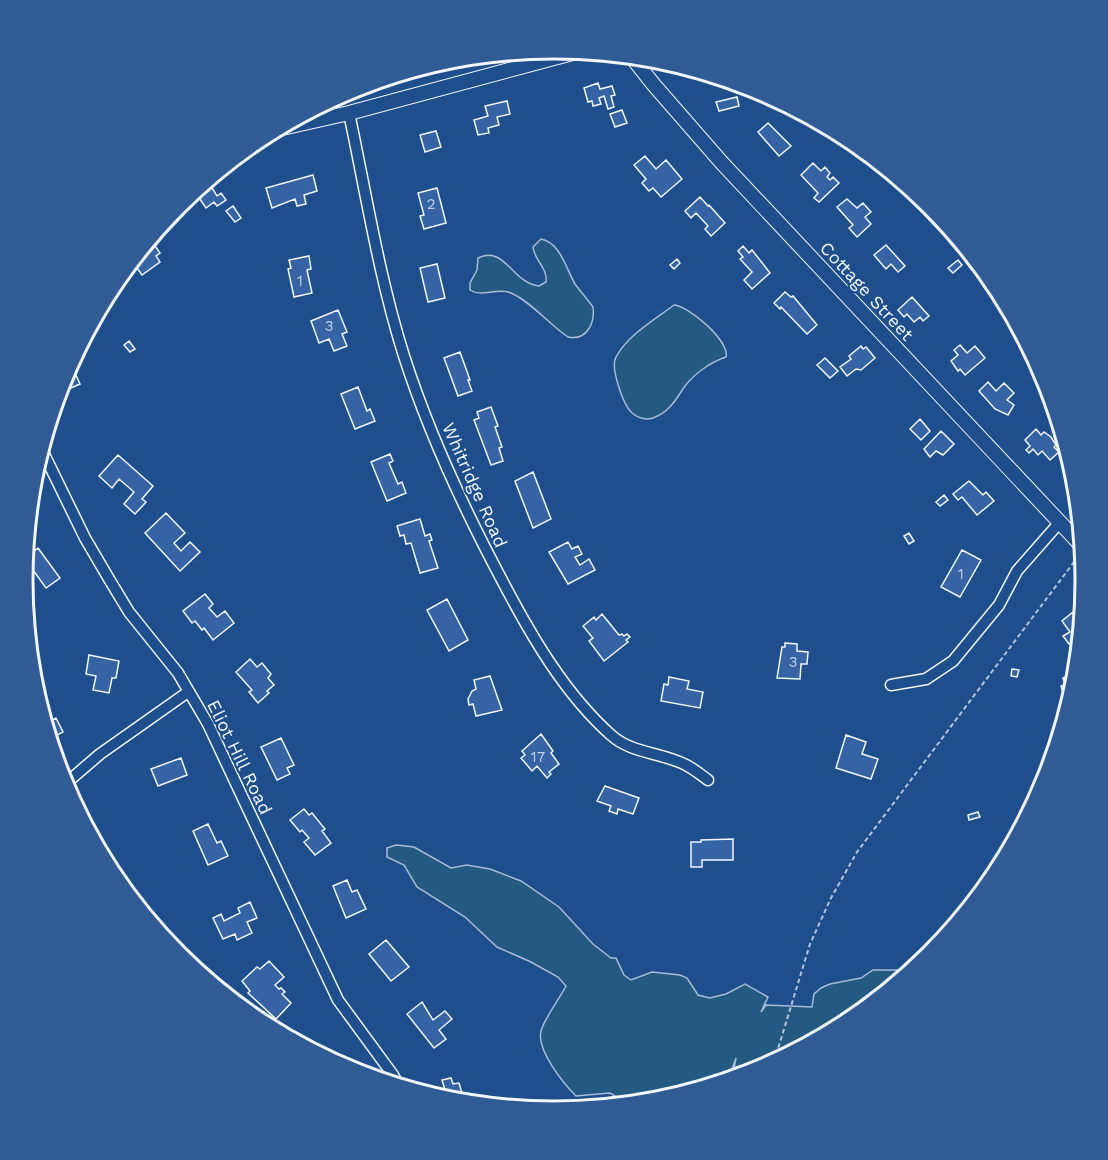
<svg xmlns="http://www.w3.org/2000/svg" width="1108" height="1160" viewBox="0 0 1108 1160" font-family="'Work Sans',sans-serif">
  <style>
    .green { fill: #245a82; stroke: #a8bbd7; stroke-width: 1.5 }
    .building { fill: #3563a3; stroke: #f2f6ff; stroke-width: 1.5 }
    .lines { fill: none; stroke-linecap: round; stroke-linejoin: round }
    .minor-casing { stroke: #f2f6ff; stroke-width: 13 }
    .tertiary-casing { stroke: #f2f6ff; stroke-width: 16 }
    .path { stroke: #b3c4dc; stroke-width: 2; stroke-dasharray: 4.5 3; stroke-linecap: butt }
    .minor { stroke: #1f4e8c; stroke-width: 10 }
    .tertiary { stroke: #1f4e8c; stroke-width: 14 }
    .labels { text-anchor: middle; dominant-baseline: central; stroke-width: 4.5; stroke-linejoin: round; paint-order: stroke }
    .number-label { font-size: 15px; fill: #c3d1e8 }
    .street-label { font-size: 18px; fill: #f2f6ff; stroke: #1f4e8c }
    .rim { fill: none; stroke: #f2f6ff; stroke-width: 3 }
  </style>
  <rect width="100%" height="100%" fill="#1f4e8c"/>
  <path class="green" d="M541,239C561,243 566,269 575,284C581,292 587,299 593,307C595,323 587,341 568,337C550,325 530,301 511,293C498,287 482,298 470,290V283L477,270L478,258C505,245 512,283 539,286L546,282C548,268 534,260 533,247Z
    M674,305C689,306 730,341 726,357C711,362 695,373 685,386C676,399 670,412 653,418C646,420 638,418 632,413C623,405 610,367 616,357C628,335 654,320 674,305Z
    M1034,355L1045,377L1056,411L1038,374Z
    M396,845L414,847L451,868L467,865L490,869L521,881L559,907L593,944L611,958H616L624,975L631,980L652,972L680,975L687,978L698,995L710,998L726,994L745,984L768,997L761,1012L766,1005L812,1007L814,994L821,988L830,984L861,978L873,970H905L920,961L936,935H947C898,994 805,1057 732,1079L736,1058L728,1080L657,1101L619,1105L615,1096L610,1093L576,1096C564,1084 536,1050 541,1031C544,1019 560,998 566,986L558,977L531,962L497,947L465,917L417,887L404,865L387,857V848Z"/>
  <path class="building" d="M598,83L600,89L612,86L615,95L611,96L614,107L608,109L604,96L599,98L601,104L593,106L592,101L588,102L584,88Z
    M737,97L739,106L719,111L716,102Z
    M507,101L510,114L497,117L499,125L488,128L489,133L478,135L474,120L488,116L485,106Z
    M622,110L627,123L615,127L610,114Z
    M768,123L791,146L779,156L758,132Z
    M436,131L441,147L425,152L420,135Z
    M645,156L656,169L666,160L682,179L661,197L653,188L649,191L642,183L646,179L634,165Z
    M813,163L821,171L825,167L830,173L827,177L830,180L833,177L839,183L819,202L814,198L818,193L801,175Z
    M313,175L317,191L304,195L306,204L297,206L295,199L272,208L266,188Z
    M209,183L217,196L221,193L226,200L217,206L214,202L206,208L195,192Z
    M437,188L446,223L424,229L420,216L424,215L418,193Z
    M700,197L708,206L709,205L725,223L711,236L705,229L708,226L696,213L691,218L685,211Z
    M847,199L857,208L863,203L871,212L865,217L871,224L857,237L849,228L853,225L837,207Z
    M233,206L241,218L235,222L226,211Z
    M151,240L160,253L156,256L160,262L142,275L132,261Z
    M886,245L905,266L898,272L891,264L886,269L874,255Z
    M743,246L749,253L752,250L770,273L752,289L744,280L752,272L740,259L743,257L738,251Z
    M309,256L311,269L307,270L312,293L294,297L288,269L291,268L289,260Z
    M677,259L680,263L674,269L670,265Z
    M958,260L962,265L953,273L948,268Z
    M437,264L445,298L428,302L420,268Z
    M785,292L791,297L793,296L817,325L807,334L781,307L780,309L774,303Z
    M108,293L114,301L108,306L105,301L103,302Z
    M912,297L929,316L923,321L920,317L914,322L907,314L904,317L898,310Z
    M338,310L347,332L342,334L347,346L334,351L329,339L319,343L311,321Z
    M129,341L135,349L130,352L124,345Z
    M960,345L967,353L975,346L985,358L965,375L960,369L958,371L951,361L958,355L954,350Z
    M861,346L863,349L866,347L875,358L861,370L856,369L847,376L840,367L851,359L849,356Z
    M460,352L470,380H468L472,391L458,396L444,358Z
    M825,358L838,371L830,378L817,365Z
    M68,368L72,377L76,375L80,384L64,391L66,396L56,401Z
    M988,382L996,391L1004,383L1014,393L1007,400L1014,405L1008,415L995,409L979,391Z
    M358,387L367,411L370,409L375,421L355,429L341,394Z
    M491,407L498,426L495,427L502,447L499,448L503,461L491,465L474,420L479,418L477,412Z
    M920,419L930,431L921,440L910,429Z
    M1036,429L1041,435L1044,432L1051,437L1056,445L1054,447L1059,452L1050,460L1042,451L1038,455L1033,449L1029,453L1026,450L1030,446L1025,440Z
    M941,431L954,444L943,455L936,451L930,457L924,449Z
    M390,454L393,461L389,463L398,484L402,482L406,493L387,501L371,462Z
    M118,455L153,486L142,499L146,502L135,514L124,504L134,492L119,479L112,488L99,476Z
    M533,472L551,519L533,528L515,481Z
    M969,481L983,495L986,492L994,501L977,515L962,497L958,500L953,494Z
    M944,495L948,500L940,506L936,502Z
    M166,513L185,533L174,543L181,551L190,542L200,552L180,571L145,533Z
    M420,519L425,536L430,534L432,540L429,541L438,568L420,573L411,543L406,544L404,535L400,536L397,526Z
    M909,533L914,541L909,544L904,536Z
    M568,542L572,549L578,546L582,554L575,557L580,565L589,559L595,570L568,584L549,552Z
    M38,548L60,578L46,588L33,570L28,573L24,567L25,558Z
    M962,550L981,560L960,597L941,587Z
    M205,594L213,604L209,608L217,617L225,611L234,623L213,640L204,628L202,630L195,621L192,623L183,611Z
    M447,599L468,640L449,651L427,610Z
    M1073,612L1081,623L1080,635L1069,644L1063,636L1070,632L1062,621Z
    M602,614L619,635L622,634L624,636L627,634L630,637L626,640L628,642L604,661L589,641L593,638L583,626L594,617L596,620Z
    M785,643L797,644V651L808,652L807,664H801L800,679L777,678L782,647H785Z
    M89,655L119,661L116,678H112L109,693L93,690L96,676L86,674Z
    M250,659L257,667L262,663L271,674L268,678L274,685L267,691L269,693L258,703L249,692L252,690L236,672Z
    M1012,669L1019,670L1017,677L1011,676Z
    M490,676L502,710L476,716L473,704L469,705L468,699L472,691L476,689L474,680Z
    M1069,676L1072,682L1075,681V683L1068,709L1061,686L1065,685L1063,678Z
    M669,677L689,681L687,689L703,692L700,708L661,701L664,684L668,685Z
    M56,718L63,732L50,739L45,724Z
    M541,734L553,751L551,753L559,764L549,772L551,774L547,778L537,766L532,771L521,758L525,755L522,751Z
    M846,735L866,742L862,754L878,759L871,779L836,768Z
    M281,738L294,765L287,768L290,774L277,780L261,747Z
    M181,758L187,775L158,786L151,769Z
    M605,786L639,798L633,814L618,809L617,814L609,811L611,806L597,801Z
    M304,809L309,815L312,813L325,829L322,831L331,843L315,855L304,842L309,838L302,830L300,832L290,820Z
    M978,812L980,817L969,820L968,815Z
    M208,824L217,843L221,841L228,856L208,865L193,831Z
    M733,839V860H702V867H691V842H701V840Z
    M347,880L352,892L357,890L366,909L346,918L333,886Z
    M250,902L257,918L247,922L252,933L237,940L235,934L223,939L213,918L221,914L224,921L240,913L238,908Z
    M386,940L409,967L391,981L369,954Z
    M269,961L284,977L275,985L279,989L281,988L285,992L282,994L291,1003L276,1019L248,993L250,991L242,981L257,967L260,969Z
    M422,1002L433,1020L445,1011L452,1019L439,1030L446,1039L434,1048L407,1014Z
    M308,1039L320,1053L319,1054L302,1045Z
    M451,1078L453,1084L459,1083L465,1103L448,1100L442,1080Z"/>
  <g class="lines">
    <defs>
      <path id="minor" d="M349,113C366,193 379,277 404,356C429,434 465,511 504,584C532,637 565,694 611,735C632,754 661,752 686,765C694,769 701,775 708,780
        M41,448L85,538L109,579L129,612L178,673L208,724L338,1000L393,1075L398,1085
        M891,685L926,679L953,661L999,605L1017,571L1060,522
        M64,785L100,754L188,692"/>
      <path id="tertiary" d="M631,56L654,85L722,163L1082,546
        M273,130L349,113L580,51"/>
    </defs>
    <use href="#minor" class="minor-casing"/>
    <use href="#tertiary" class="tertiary-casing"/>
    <path class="path" d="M774,1062L810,944L831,898L857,852L1077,558"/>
    <use href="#minor" class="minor"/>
    <use href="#tertiary" class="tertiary"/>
  </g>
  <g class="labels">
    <g class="number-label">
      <text x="431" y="204">2</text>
      <text x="300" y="281">1</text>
      <text x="329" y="326">3</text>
      <text x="961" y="574">1</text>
      <text x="793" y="662">3</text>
      <text x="538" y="757">17</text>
    </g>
    <g class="street-label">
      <text transform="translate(867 291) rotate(47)">Cottage Street</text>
      <text transform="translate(475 485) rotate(66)">Whitridge Road</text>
      <text transform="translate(240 757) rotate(64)">Eliot Hill Road</text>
    </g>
  </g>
  <path d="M0 0H1108V1160H0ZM33 580a521 521 0 1 1 1042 0a521 521 0 1 1-1042 0Z" fill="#305b95" fill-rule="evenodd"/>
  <path class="rim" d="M33 580a521 521 0 1 1 1042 0a521 521 0 1 1-1042 0Z"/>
</svg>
